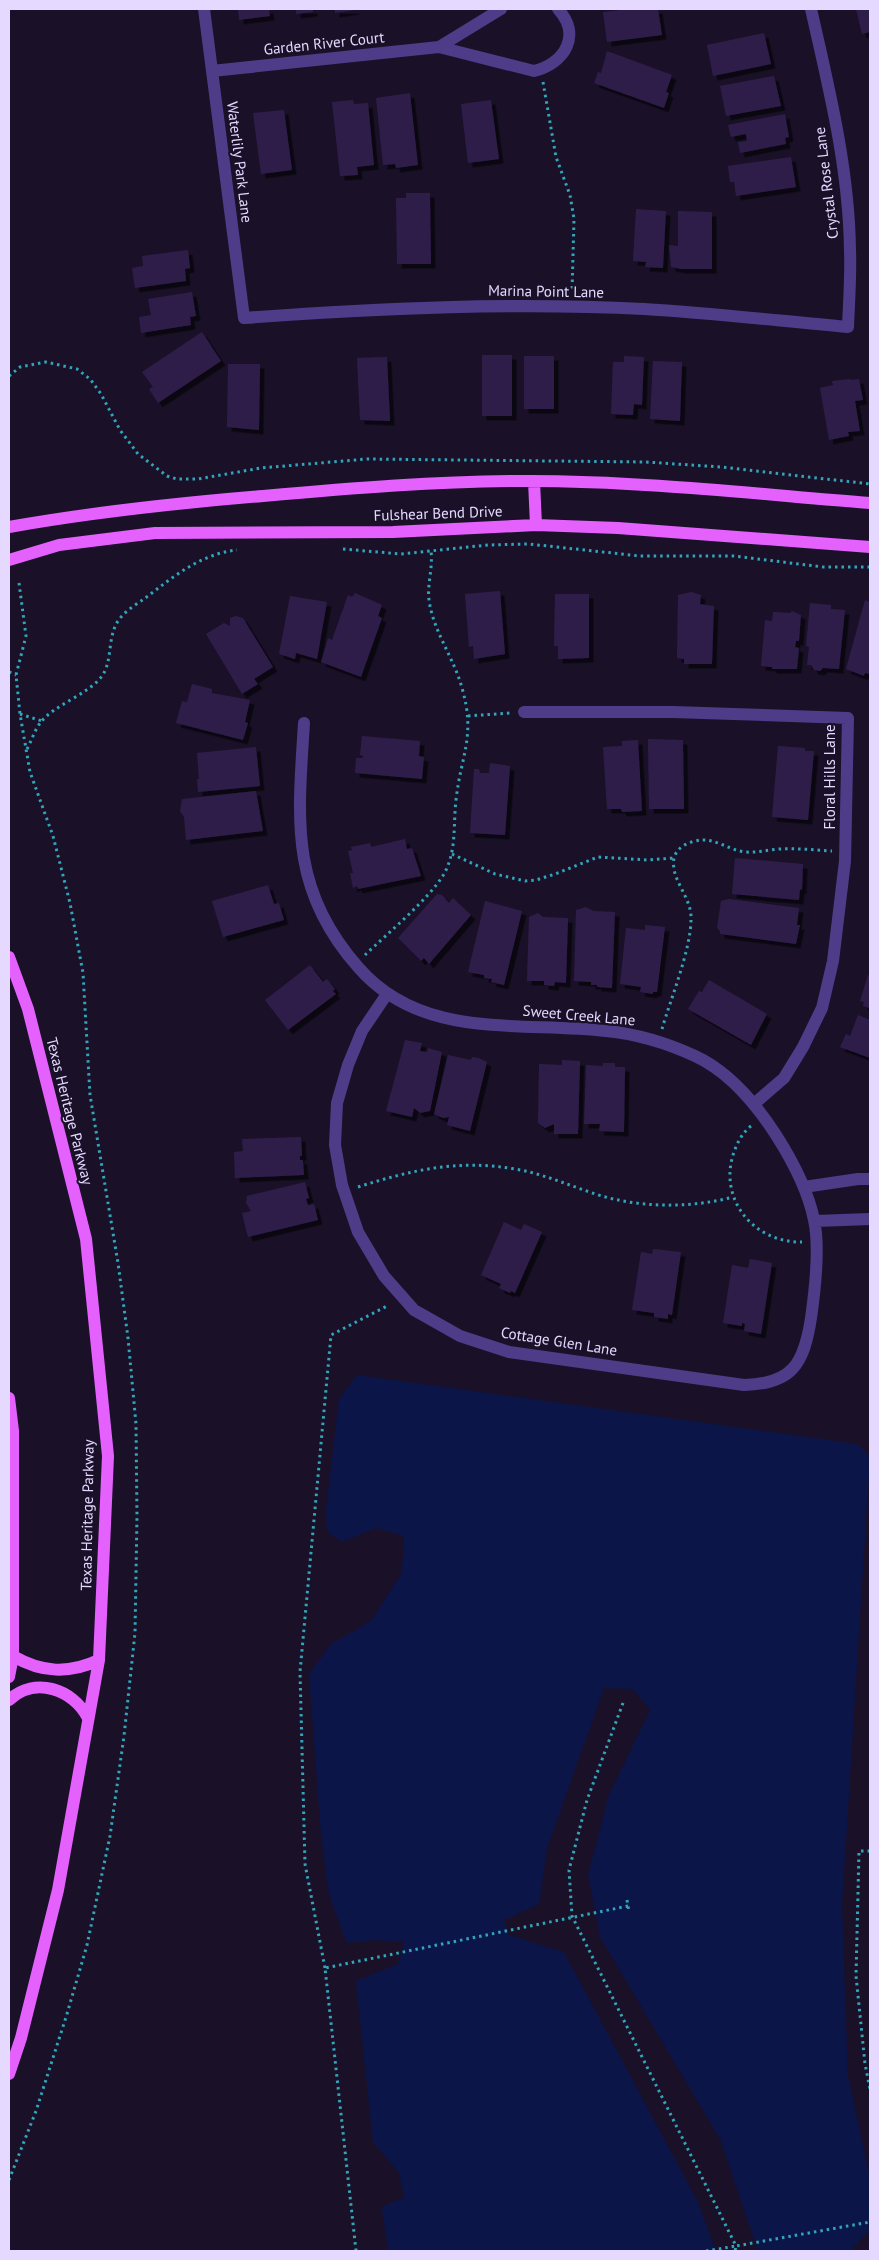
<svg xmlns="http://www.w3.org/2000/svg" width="879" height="2260" viewBox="0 0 879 2260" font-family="'PT Sans',sans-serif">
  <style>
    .water { fill: #0b1548 }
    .building { fill: #2f1d4a; filter: url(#shadow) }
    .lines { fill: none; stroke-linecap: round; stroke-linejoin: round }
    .path { stroke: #31a6bb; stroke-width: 3; stroke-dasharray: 2.5 4; stroke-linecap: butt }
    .minor { stroke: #4f3c88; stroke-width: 12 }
    .major { stroke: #e461fe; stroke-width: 12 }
    .labels { text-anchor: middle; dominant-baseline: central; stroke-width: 4.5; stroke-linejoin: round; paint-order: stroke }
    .street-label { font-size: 15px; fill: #e5d9ff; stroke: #1a1129 }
  </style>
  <defs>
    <filter id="shadow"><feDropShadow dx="4.5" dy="4.5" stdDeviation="0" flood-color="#0009"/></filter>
  </defs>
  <rect width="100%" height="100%" fill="#1a1129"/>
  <path class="water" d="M357,1375L858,1444L870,1457L842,1906L848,2076L870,2178V2226L869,2231L852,2249L853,2251H758L720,2139L600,1937L588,1875L609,1795L650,1710L633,1689L604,1688L547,1848L539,1904L504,1920L509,1935L564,1952L698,2202L716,2251H388L382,2207L404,2197L399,2173L373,2142L356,1981L398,1964L404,1942L374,1940L347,1943L329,1895L321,1835L309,1674L331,1644L371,1621L402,1572L404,1536L376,1528L341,1542L327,1531L326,1510L339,1399Z"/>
  <path class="building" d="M238,9H269L270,16L239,20Z
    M296,9H313V12L296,14Z
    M335,9H355V10L335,13Z
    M630,9H658L662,35L607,42L603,12Z
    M856,9H870V32L862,34Z
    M764,33L771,64L713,76L707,45Z
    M607,51L672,75L666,92L669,93L664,108L594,83L598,72L601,73Z
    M774,76L781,106L726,116L720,86Z
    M410,93L418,165L396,168L395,164L383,165L376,98Z
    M353,100L354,104L368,103L374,165L357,167L358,175L340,176L332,102Z
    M491,100L499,159L468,163L461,104Z
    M284,110L292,170L261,174L253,113Z
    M785,114L789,137L785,138L786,144L740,153L738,142L747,141L746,134L731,137L728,125Z
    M791,157L796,187L736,196L734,182H730L728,166Z
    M406,193H430L431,264H397L396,198H406Z
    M636,209L666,211L663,268L645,267L646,262L633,261Z
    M678,211L712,212V269H681L671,267L669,245L678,246Z
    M188,250L190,268L185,269L186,281L135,288L132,268L143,266L142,256Z
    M192,292L196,316L190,317L191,325L141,333L139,317L151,315L148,299Z
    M202,332L221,361L158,403L149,389L153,387L142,372Z
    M482,355H512V416H482Z
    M524,356H554V409H524Z
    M624,356L644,357L642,405L634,404L633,415L611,414L613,362H624Z
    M387,357L390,421L360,420L357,358Z
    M653,361L682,362L680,421L650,419Z
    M228,364H260L259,430L227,427Z
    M851,379V380L859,379L863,400L855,401L860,431L848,432L849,436L829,440L820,388L833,385L832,381Z
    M500,591L505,654L474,659L473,646L469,647L465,594Z
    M691,592L701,595L700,604L714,606L712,664H684V659L677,658L678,595Z
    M355,593L382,605L378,616L382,618L361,677L321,662L328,638L332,640L348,595L352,597Z
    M555,594H589V658L558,659V646H554Z
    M290,596L327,602L317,659L296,653L295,659L279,654Z
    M865,600L870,602V674L865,673L864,676L846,669Z
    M810,603L831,605V609L845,610L839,669L823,668L820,671L814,670L811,665H807L809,647L806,646Z
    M792,611L801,615L799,641H796L795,647L799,648L797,669H772V667L761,666L765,620L772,621L773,612L790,613Z
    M236,616L243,618L273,667L254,679L258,684L242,694L206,634L224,623L230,626V618Z
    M192,684L212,689V693L250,700L245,722L248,723L243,740L176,723L182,701L187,702Z
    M362,736L420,741L419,756L424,757L422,779L355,773L356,758H363V756L360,755Z
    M648,739L683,740L684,809H649Z
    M638,740L642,811L622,812L621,809H607L603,747L622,746V741Z
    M778,746L805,748V751H814L808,820L772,817Z
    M256,747L260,786L198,792L197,779H199L197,753Z
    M490,763L510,766L505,835L470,833L474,769H479L480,773H489Z
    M256,791L263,831L186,840L184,817L180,811L182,799Z
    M405,839L407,849L412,848L421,876L358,889L357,886L353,888L350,873H353L348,851L352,850L351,847L370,843L371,847Z
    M735,858L803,864L802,890L800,889L799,900L732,894Z
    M268,885L274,904L279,903L284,920L223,937L212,901Z
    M437,894L442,895L449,903L453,898L471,915L429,964L424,958L421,961L398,938Z
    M729,899L799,908L797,925H800L796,944L720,934V931L717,928L721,901Z
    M485,901L522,911L504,985L491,982L492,979L484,978V975L468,972Z
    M586,907L593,911L615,912L612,988L597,987V985H591V982L574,981L576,910Z
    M538,913L543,917L568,918L566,983L555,982L554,986L544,985V981H527L529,917Z
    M645,925L665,927L657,992H653V994L640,992L641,987L620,984L626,928L645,930Z
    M310,965L323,982L327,979L335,989L333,991L336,994L288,1030L265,1000Z
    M868,975H870V1008L863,1006L864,1002L860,1001Z
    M709,980L767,1014L751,1045L688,1009L699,991L702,992Z
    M858,1015L870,1020V1058L840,1047L846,1034L850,1036Z
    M405,1040L422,1043L420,1051L427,1052L428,1048L442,1052L430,1111L420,1113L414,1108L412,1117L386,1111Z
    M448,1055L471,1060L472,1057L478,1058L487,1062L470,1131L447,1125L449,1117L443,1118L434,1114Z
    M562,1060L580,1061L578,1134H554V1124L545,1128L538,1123L539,1064L562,1065Z
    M603,1063H615V1067H625L624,1132L599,1131L600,1124H584L586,1065L603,1066Z
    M301,1137L302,1156H300V1160H303L304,1175L235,1178L234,1152L243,1151L242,1139Z
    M305,1182L309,1198L306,1199L308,1205L314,1204L318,1220L248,1237L242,1213L251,1211L246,1203L247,1196Z
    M504,1222L521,1230L524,1224L542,1232L515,1293L511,1291L510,1293L499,1288L501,1284L481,1275Z
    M653,1249L681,1252L672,1315L668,1314V1319L654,1317V1313L632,1310L641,1252L652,1254Z
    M750,1259L772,1263L761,1334L744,1331L745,1324L742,1323V1326L723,1323L732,1265L748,1268Z"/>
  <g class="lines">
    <path class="path" d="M543,82L556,157L570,195L574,219L572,292
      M9,376L20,367L46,362L77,369L90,379L101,394L120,430L138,454L167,476L177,479H198L261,468L367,459L646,462L721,467L870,484
      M343,549L401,554L488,545L529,544L640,556H734L823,567H870
      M9,672L16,675
      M20,714L42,721
      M468,716L510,713
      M27,749C32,740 35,729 41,722C54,705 89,694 102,676C113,660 107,638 118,621C124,612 135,605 144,599C173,577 200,554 237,550
      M452,854L495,874L525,881L536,880L555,874L598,857L648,860L674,858
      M365,955C388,933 429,899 444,874C457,850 453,826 456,800C461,755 476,736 462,688C454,658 433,631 429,600C427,584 433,569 431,551
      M662,1029C671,998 691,949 691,919C692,897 670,880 674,858C677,846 691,841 701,840C717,839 729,850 745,852C756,853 767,850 779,849C796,848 814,850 832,851
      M751,1126C742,1133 737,1143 733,1155C719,1201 755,1243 802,1242
      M358,1187C412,1170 458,1159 515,1169C545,1174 572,1187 602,1196C643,1208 692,1208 733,1197
      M623,1703L587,1800L569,1870L572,1916L736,2246L870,2222
      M870,1851H859L856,1976L865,2064L870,2089
      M627,1900L629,1912
      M325,1968L305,1864L300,1672L331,1335L389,1305
      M9,2180L36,2111L67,2014L87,1945L110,1836L124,1736L135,1633L137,1516L136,1424L128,1338L118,1263L90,1095L83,973L70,903L53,836L30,772L20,714L16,675L26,636L19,583
      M356,2251L325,1968L628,1906
      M706,2251L736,2246L735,2251"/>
    <path class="minor" d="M204,9L244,318C377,308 511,302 644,309C712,313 780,321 848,327C849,301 851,276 850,250C849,169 829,88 811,9
      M439,47L501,9
      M212,71L439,47L534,71C565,63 582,35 558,9
      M524,712H673L848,718L845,861L833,961L822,1008L803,1047L784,1078L755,1103
      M304,723C298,819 289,889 358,967C422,1041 519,1021 606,1031C637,1034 667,1043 695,1056C730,1072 756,1104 776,1135C792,1160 808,1190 814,1220C820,1247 815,1290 811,1318C804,1364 792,1384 744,1385L509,1352L460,1336L414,1310L384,1276L358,1232L342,1185L335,1145L337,1103L348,1065L362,1031L387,994
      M804,1187L858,1179H870
      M815,1221L870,1219"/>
    <path class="major" d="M534,481L536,525
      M9,527C93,512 178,503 263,496C351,488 439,481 528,481C642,481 756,494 870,503
      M9,560L59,545L155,533L393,532L536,525L618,528L870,547
      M9,957L28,1009L86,1239L108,1456L99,1660L58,1890L21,2038L9,2074
      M9,1398L13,1431V1656L9,1677
      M13,1656C42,1673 69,1674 99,1660
      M9,1700C35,1676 73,1689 88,1718"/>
  </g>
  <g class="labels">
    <g class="street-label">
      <text transform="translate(324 43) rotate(-6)">Garden River Court</text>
      <text transform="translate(240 162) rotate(83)">Waterlily Park Lane</text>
      <text transform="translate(826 183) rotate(-97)">Crystal Rose Lane</text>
      <text transform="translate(546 291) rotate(1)">Marina Point Lane</text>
      <text transform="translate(438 513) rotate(-2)">Fulshear Bend Drive</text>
      <text transform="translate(829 777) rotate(-90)">Floral Hills Lane</text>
      <text transform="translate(579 1015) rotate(5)">Sweet Creek Lane</text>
      <text transform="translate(70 1111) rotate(76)">Texas Heritage Parkway</text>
      <text transform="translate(559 1341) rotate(9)">Cottage Glen Lane</text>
      <text transform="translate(87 1515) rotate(-89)">Texas Heritage Parkway</text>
    </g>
  </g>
  <rect width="879" height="2260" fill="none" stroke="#e5d9ff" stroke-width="20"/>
</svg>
